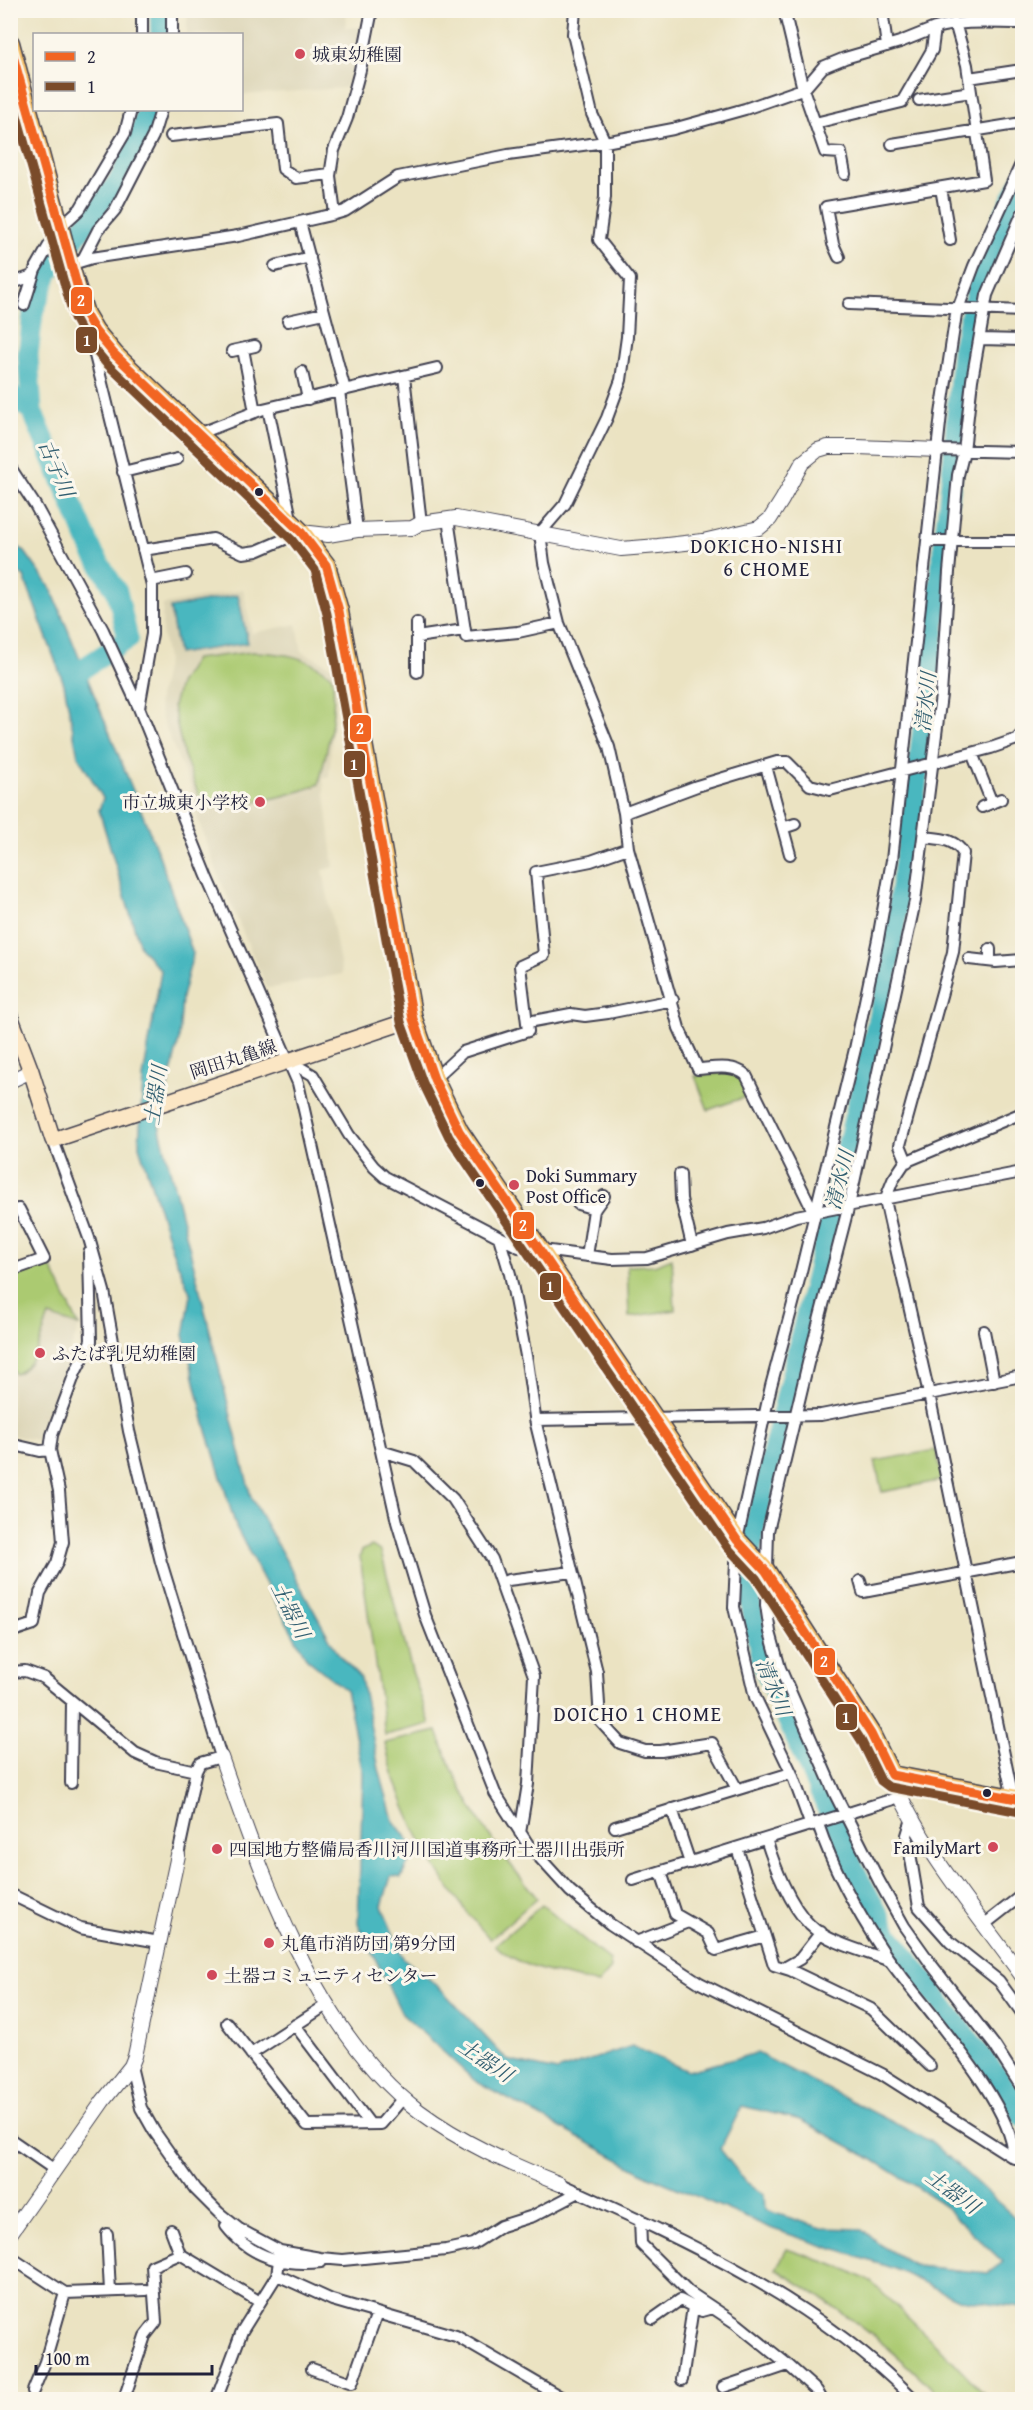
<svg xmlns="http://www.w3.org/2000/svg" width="1033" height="2410" viewBox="0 0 1033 2410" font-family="'Gentium Book Plus','Noto Serif JP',serif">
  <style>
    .built { fill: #dbd4b5 }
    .green { fill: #abca71; stroke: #667656; stroke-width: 1.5 }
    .water { fill: #48b7bf; stroke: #356c7d; stroke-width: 1.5; fill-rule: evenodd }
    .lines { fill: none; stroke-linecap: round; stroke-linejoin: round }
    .river { stroke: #48b7bf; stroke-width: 21 }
    .minor-casing { stroke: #403f4f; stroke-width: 14 }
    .tertiary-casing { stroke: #403f4f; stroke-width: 16 }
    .secondary-casing { stroke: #403f4f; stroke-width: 18 }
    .primary-casing { stroke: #403f4f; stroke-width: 21 }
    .minor { stroke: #fff; stroke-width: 10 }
    .tertiary { stroke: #fff; stroke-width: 14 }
    .secondary { stroke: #fbe6c4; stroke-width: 15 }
    .primary { stroke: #f6c06b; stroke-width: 18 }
    .bus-1-casing { stroke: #fbf7ec; stroke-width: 14 }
    .bus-2-casing { stroke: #fbf7ec; stroke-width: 14 }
    .bus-1 { stroke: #f26522; stroke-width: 9 }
    .bus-2 { stroke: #7a4b2a; stroke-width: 9 }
    .poi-dot { fill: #d1495b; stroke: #fbf7ec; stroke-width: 2 }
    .bus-dot { fill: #22223b; stroke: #fbf7ec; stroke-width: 2 }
    .labels { text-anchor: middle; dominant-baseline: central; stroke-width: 6; stroke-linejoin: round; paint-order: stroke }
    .poi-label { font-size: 18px; fill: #22223b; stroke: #fbf7ec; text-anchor: start }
    .street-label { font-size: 18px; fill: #22223b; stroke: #fbf7ec }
    .water-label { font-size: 20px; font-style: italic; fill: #315e70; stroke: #fbf7ec }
    .neighbourhood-label { font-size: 20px; letter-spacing: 1.5px; fill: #22223b; stroke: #fbf7ec }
    .line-badge { stroke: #fbf7ec; stroke-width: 2 }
    .badge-label { font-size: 16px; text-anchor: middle; font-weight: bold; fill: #fff }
  </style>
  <rect width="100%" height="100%" fill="#fbf7ec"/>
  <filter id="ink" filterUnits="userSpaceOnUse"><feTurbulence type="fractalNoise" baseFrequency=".0167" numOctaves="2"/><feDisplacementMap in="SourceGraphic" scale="12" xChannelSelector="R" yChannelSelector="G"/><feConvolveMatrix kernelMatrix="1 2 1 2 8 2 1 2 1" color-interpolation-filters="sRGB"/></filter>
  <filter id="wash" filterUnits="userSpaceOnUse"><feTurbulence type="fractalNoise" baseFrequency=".008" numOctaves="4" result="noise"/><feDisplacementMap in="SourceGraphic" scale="24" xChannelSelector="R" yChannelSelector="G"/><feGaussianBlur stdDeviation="1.35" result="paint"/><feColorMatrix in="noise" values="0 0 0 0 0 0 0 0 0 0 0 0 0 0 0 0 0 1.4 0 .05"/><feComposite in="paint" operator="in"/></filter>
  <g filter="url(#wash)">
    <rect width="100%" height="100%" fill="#ebe3c2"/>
    <path class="built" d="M187,10L307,12L344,11L347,13L345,28L363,27L354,74L344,88L242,95V34H187Z
      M243,589L252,633L297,624L302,652L333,667L336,679L329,777L323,779L334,867L323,870L342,974L277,987L267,988L220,879L197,817L190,786L162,719L158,703L167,660L162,631L163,605Z
      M50,1264L79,1326L41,1436L36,1440L11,1435L10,1277Z"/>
    <path class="green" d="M252,652C285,653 306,656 332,676C338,713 327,747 319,784C292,796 232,809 203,807L183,753L173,706L179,684L195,659Z
      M730,1072L742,1077L751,1095L708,1110L695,1076Z
      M672,1258L675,1310L629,1317L627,1266L654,1265Z
      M50,1264L79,1326L49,1316C41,1336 36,1366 15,1374L10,1365L11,1277Z
      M936,1450L943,1480L882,1492L875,1461Z
      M372,1546L381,1552L412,1671L430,1724L385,1735L360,1556L362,1550Z
      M437,1731C460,1798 492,1843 537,1898L490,1939C437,1880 403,1820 385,1743Z
      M542,1905L610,1961L611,1969L598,1984C565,1975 521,1970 495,1945Z
      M787,2249L848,2270L871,2282L951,2359L989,2399H942C894,2347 837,2306 776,2269Z"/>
    <path class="water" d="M10,540L25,552L51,588L159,855L193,954L182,997L179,1040L159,1125L251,1497L338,1654L361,1678L379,1769L393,1820L415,1849L401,1878L391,1876L382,1906L403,1958L439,1987L507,2060L557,2071L632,2046L688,2071L757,2053L932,2142L1022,2224V2307L958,2299L895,2269L773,2229L651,2177L475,2081L402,2014L358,1923L363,1774L346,1690L307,1659L270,1592L236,1527L205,1424L184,1335L191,1295L172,1250L139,1146L143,1078L161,971L140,947L99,810L103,798L78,756L64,684L24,577L11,566ZM742,2106L801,2120L872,2159L939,2201L1003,2262L988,2273L916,2266L880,2245L862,2229L822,2228L765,2210L764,2195L745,2181L720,2149Z
      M238,595L248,643L178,654L170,608Z"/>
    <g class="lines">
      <path class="river" d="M160,10L161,34
        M1022,179L1006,210L981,272L962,349L953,464L916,788L885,990L756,1521L747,1584L762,1663L856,1873L890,1936L1010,2093L1022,2117
        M10,395L32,411
        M73,675L128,639L117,592L93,553L32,411L28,355L33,313L48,273L119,180L139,139L147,110"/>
    </g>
  </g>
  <g filter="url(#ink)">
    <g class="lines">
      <defs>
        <path id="minor" d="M172,10V34
          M575,10L573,34L592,114L605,142V197L599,240L630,279L627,337L621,380L607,418L565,504L540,533L544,563L559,623L609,747L624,813L628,848L679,1028L698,1069C714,1068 733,1064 746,1075L814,1213
          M784,10L803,89L825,152L841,153L845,174
          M882,10L887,46
          M142,34V10
          M969,78L1022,70
          M919,100L971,92
          M815,123L902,102L932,50L935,28
          M171,136L278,124L283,169L296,178L330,174
          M892,144L1022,123
          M941,188L950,240
          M335,214L330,176L334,150L347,118L360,70L372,10
          M1022,214L987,295L972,380L964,451L958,475L949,572L941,695L915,901L850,1201L808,1363L768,1531L766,1605L770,1632L780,1668L835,1794L879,1881L904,1926L931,1964L995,2046L1022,2088
          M300,222L345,390
          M839,257L833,244L826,207L984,180L967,65L955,23
          M82,261L98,230L115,210L153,136L161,110
          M69,265L92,258L238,236L335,214L345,211L398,177L508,155L605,142L673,129L745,109L805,88L823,67L845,58L900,42L935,28C964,20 992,23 1022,23
          M275,266L310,257
          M10,284L32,276
          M849,304L1022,311
          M24,305L35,270L59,228L80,209L125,133L131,110
          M288,321L324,313
          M88,327L152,585V634L139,708
          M980,339L1022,340
          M243,349L255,412
          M232,351L255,346
          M302,372L308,399
          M404,376L421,523
          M339,391L357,530
          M268,408L291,519
          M198,434L263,409L437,368
          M939,450L1022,452
          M10,467L35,505L103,630L139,708L207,876L298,1083L397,1522L425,1615L495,1793L529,1846L570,1891L610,1924L700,1983L882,2074L1014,2158H1022
          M123,472L177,459
          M448,519L466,637L518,632L559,623
          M928,541H1022
          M143,550L213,539L243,553L257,551L301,532
          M151,581L186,574
          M417,623V672
          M417,637L464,630
          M972,753L992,803
          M766,766L790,854
          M982,807L1001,799
          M624,813L697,786L777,762H787L810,785L830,790L991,748L1017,739L1022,734
          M783,828L795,824
          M990,949V961
          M969,959L996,962L1022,960
          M528,1022L571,1014L585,1016L608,1013L673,1000
          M289,1061L313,1075L349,1135L374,1167L385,1177L519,1247L612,1259L647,1258L728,1234L763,1228L796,1216L1022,1172
          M434,1079L463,1052L528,1031L520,966L544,955L536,872L591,861L628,848
          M53,1140L89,1238L104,1291L129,1431L161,1562L221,1757L200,1763L196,1771L178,1855
          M907,1162L900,1145L953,952L963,853C954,838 939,839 924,837
          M680,1174L681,1199L692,1245
          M578,1204L595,1209
          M10,1210L19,1209L44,1259L10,1271
          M499,1237L510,1274L527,1361L536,1424L597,1672L600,1721L620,1743L645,1751H661L712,1743L737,1789
          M587,1256L594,1210L604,1196
          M984,1331L994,1382
          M535,1420L821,1415L1022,1376
          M10,1444L40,1451L50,1450
          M381,1451L414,1461L453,1499L492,1559L534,1676L528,1784L520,1833
          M860,1581L863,1592L1022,1562
          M501,1583L508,1580L572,1572
          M10,1632L34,1624L40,1593L57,1563L63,1542L59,1491L50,1450L52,1435L75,1373L91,1341L89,1253
          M10,1672L25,1671L44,1678L135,1753L155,1762L196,1771
          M71,1783L72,1701
          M1013,1798L929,1394L885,1200L893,1180L905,1162L1022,1113
          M672,1809L690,1863
          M912,1819L907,1835L919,1907L950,1942L999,1981L1022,2013
          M818,1824C833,1868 857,1912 883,1951C917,2002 1013,2099 1014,2158
          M811,1826L792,1774L755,1697L734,1607L737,1540L771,1386L794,1300L855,1049L878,939L892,860L941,414L956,314L974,266L1022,162
          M615,1827L791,1773
          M766,1839C774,1865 790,1906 810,1925C828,1943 867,1952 890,1961
          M737,1848L774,1965L790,1970L871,2009L930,2066
          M661,1872L675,1914L708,1933L716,1950L765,1936
          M633,1880L900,1797
          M10,1894L80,1928L159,1942
          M985,1924L1022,1895
          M636,1942L688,1922
          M784,1968L800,1959L821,1932
          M227,2023L307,2125L381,2124L403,2098
          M295,2025L370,2124
          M251,2054L328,2004
          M131,2066L141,2108L154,2131L195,2189L219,2213L239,2229L280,2251L320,2258L343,2260L446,2250L473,2244L501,2226L533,2216L579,2192
          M10,2139L55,2170
          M560,2184C688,2242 815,2299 915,2400
          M640,2219L641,2244L689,2292L737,2324L788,2365
          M226,2226C250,2257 284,2266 321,2262
          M171,2230L180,2254L260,2302
          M107,2234L110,2291
          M10,2257L65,2293L146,2290
          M277,2275L332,2300L456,2336L566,2400
          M653,2319L680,2300L702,2311L713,2308
          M312,2369L352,2383L377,2313
          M682,2380L693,2307
          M723,2387L788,2365L817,2391L822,2400
          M33,2391L45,2362L65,2293
          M125,2396L145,2336L156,2322L152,2266L180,2254
          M214,2400L218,2395L242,2331L277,2275L279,2261"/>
        <path id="tertiary" d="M301,532L328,535L357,530L412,528L421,523L456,518L621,549L658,546L703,541L759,528L770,519L782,500L802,463L818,450L828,447H857L939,450
          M10,1081L31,1071
          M221,1757C261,1873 317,2035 419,2111C462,2143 510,2164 560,2184
          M891,1775C921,1849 976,1912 1022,1976
          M10,2234L103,2101L131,2066L135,2056L178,1855"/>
        <path id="secondary" d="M10,1016L31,1071L53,1140L413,1019"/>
        <path id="primary" d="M10,43L72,273L85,314L95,331L114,354L301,532L326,565L339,611L413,1019L434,1079L459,1131L737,1540L766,1571L871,1734L891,1775L1022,1800"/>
      </defs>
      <use href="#minor" class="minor-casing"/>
      <use href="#tertiary" class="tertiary-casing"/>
      <use href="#secondary" class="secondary-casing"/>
      <use href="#primary" class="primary-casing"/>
      <use href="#minor" class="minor"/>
      <use href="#tertiary" class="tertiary"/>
      <use href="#secondary" class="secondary"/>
      <use href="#primary" class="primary"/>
      <defs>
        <path id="bus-1" d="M10,45L85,314L95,331L114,354L301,532L326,565L339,611L413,1019L434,1079L459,1131L737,1540L766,1571L871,1734L891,1775L1022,1800"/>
        <path id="bus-2" d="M10,91L74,318L85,338L106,363L292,540L315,570L327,614L401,1022L423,1083L449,1137L727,1547L756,1578L861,1740L881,1781L889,1787L1020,1812"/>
      </defs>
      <use href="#bus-1" class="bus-1-casing"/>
      <use href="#bus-2" class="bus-2-casing"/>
      <use href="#bus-1" class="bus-1"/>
      <use href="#bus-2" class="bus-2"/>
    </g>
  </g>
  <g class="poi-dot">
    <circle cx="300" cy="54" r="6"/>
    <circle cx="260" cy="802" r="6"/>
    <circle cx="514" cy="1185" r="6"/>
    <circle cx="40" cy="1353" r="6"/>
    <circle cx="993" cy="1847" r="6"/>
    <circle cx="217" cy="1849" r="6"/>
    <circle cx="269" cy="1943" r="6"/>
    <circle cx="212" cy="1975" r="6"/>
  </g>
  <g class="bus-dot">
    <circle cx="259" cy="492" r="5"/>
    <circle cx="480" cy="1183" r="5"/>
    <circle cx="987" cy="1793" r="5"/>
  </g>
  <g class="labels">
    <g class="poi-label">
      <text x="312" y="54">城東幼稚園</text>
      <text x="248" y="802" text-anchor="end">市立城東小学校</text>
      <text x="526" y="1175">Doki Summary<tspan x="526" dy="21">Post Office</tspan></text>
      <text x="52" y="1353">ふたば乳児幼稚園</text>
      <text x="981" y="1847" text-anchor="end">FamilyMart</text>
      <text x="229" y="1849">四国地方整備局香川河川国道事務所土器川出張所</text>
      <text x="281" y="1943">丸亀市消防団 第9分団</text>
      <text x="224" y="1975">土器コミュニティセンター</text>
    </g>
    <g class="street-label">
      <text transform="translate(233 1059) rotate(-18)">岡田丸亀線</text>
    </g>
    <g class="water-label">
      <text transform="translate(57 468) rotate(67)">古子川</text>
      <text transform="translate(925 702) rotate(-84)">清水川</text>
      <text transform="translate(155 1095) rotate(-82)">土器川</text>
      <text transform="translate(839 1180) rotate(-76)">清水川</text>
      <text transform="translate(291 1610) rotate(63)">土器川</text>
      <text transform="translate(774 1687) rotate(68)">清水川</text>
      <text transform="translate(486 2060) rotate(34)">土器川</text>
      <text transform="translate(953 2191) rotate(36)">土器川</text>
    </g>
    <g class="neighbourhood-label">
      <text x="767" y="545">DOKICHO-NISHI<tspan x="767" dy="23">6 CHOME</tspan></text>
      <text x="638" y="1713">DOICHO 1 CHOME</text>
    </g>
  </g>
  <g class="line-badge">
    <rect x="70" y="286" width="23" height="29" rx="6" fill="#f26522"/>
    <rect x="75" y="326" width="23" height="28" rx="6" fill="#7a4b2a"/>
    <rect x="349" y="714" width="23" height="29" rx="6" fill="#f26522"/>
    <rect x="343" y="750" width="23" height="28" rx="6" fill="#7a4b2a"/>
    <rect x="512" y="1211" width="23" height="29" rx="6" fill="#f26522"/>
    <rect x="539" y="1272" width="23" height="29" rx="6" fill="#7a4b2a"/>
    <rect x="813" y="1647" width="23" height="29" rx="6" fill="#f26522"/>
    <rect x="835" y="1703" width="23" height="28" rx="6" fill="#7a4b2a"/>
  </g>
  <g class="badge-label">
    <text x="81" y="306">2</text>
    <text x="87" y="346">1</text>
    <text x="360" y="734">2</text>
    <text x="354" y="770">1</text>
    <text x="523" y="1231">2</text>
    <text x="550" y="1292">1</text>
    <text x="824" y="1667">2</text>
    <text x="846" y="1723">1</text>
  </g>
  <rect width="1033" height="2410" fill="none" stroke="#fbf7ec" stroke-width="36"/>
  <rect x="33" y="33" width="210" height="78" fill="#fbf7ec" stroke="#a4a2a5" stroke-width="1.5"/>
  <rect x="45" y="52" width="30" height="9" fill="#f26522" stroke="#a4a2a5" stroke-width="1.5"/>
  <text x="87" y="63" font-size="18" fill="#22223b">2</text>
  <rect x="45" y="82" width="30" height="9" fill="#7a4b2a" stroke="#a4a2a5" stroke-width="1.5"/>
  <text x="87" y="93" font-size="18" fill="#22223b">1</text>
  <path d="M36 2365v9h176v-9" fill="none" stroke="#22223b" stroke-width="3"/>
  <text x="45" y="2365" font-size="18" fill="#22223b" stroke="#fbf7ec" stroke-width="4.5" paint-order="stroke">100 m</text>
</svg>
